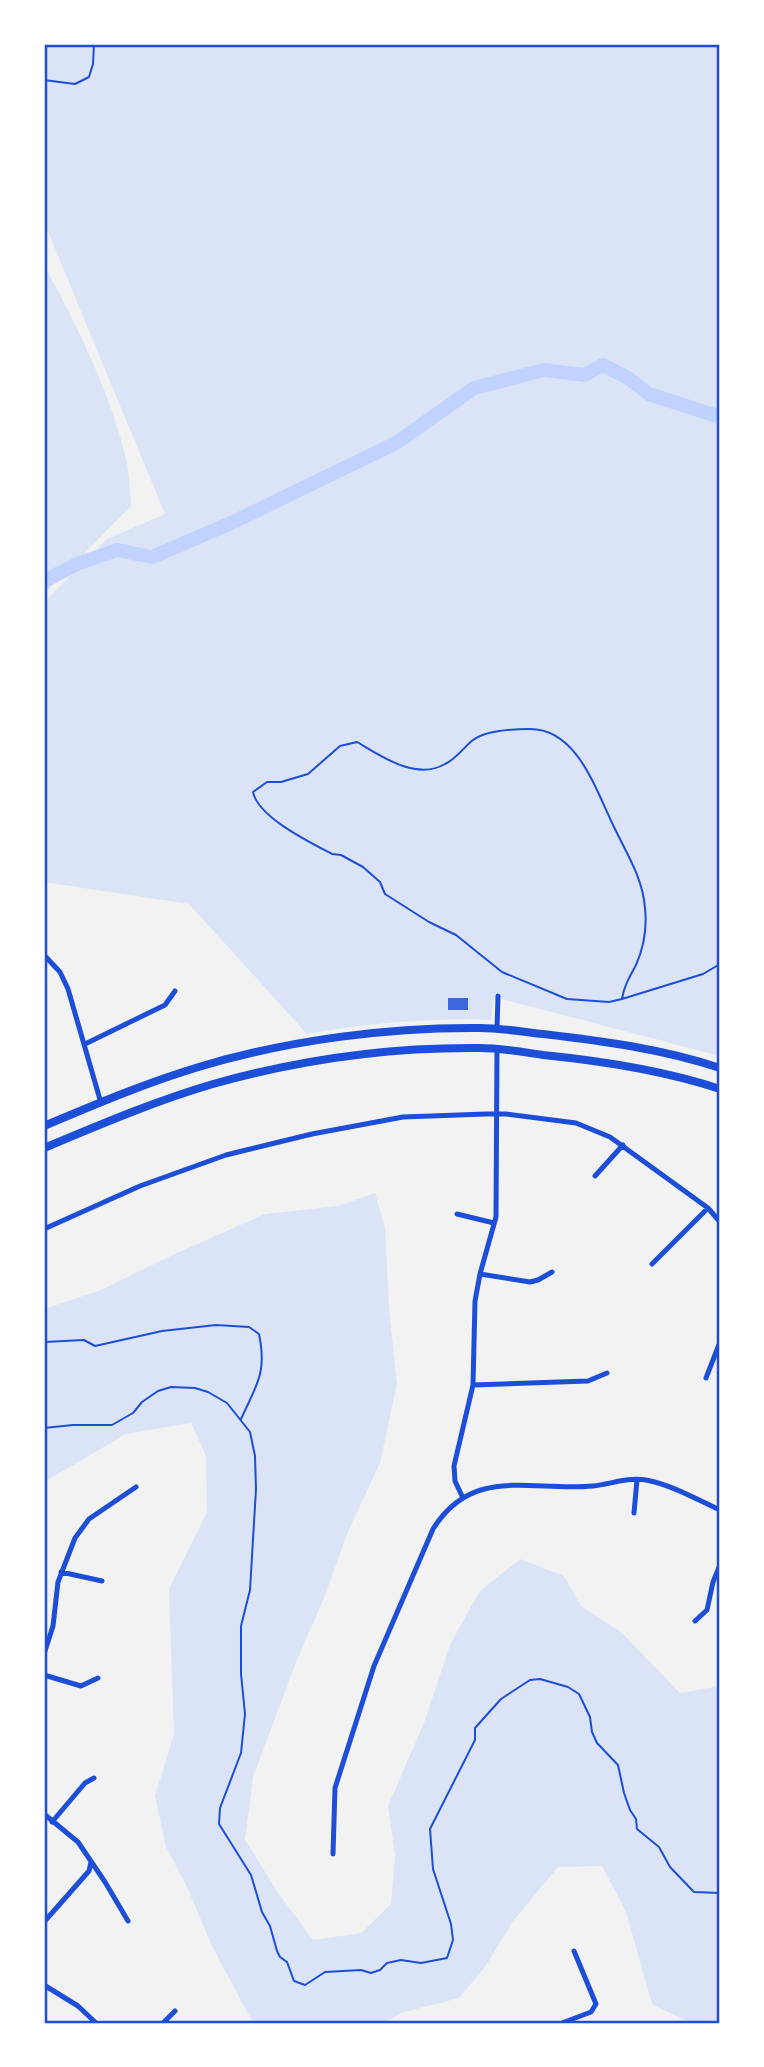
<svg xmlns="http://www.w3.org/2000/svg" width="764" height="2067" viewBox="0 0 764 2067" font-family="'Fira Sans',sans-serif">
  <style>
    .green { fill: #dbe4f7 }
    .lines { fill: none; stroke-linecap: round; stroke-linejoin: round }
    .river { stroke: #bfd3fe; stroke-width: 14 }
    .building { fill: #3d67dc }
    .path { stroke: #1d4ed8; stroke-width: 2 }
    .minor { stroke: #1d4ed8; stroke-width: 5 }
    .primary { stroke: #1d4ed8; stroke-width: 8 }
    .neatline { fill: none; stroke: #1d4ed8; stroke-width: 2.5 }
  </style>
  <rect width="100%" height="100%" fill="#f2f2f2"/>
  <path class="green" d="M44,44H720V1056L494,997L491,1020C429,1018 368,1023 307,1034L189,904L44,882V602L107,539L165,514L44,222Z
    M44,265C76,323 113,398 127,463C129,477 130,492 131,506L44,594Z
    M375,1193L385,1228L389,1308L397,1384L380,1463L347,1534L324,1598L296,1662L253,1777L245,1840L279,1894L313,1940L361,1933L391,1904L395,1856L388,1806L424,1723L450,1645L479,1592L520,1559L564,1576L581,1606L621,1632L680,1693L720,1686V2023H691L652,2004L626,1912L602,1866L558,1867L513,1921L485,1967L459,1998L404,2012L382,2023H253L213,1948L187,1887L166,1847L155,1796L174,1734L169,1589L207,1512L206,1456L191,1423L126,1434L44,1482V1309L101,1290L179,1252L265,1214L338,1206Z"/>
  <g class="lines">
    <path class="river" d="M44,581L77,564L117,550L152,557L231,523L396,443L474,388L544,370L584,375L603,365L628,378L649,394L720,417"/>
  </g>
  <path class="building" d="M448,998H468V1010H448Z"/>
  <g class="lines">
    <path class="path" d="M44,80L75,84L89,77L93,64L94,44
      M622,999C624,986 630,976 636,965C644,947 647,927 645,908C643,879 627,854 615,829C597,794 579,729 530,729C515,729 486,730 473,740C464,747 456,759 445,764C416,781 381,756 357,742L340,746L308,774L281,782H267L253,792C258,817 309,842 332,854L341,855L363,867L380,882L385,894L429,922L456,935L502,972L567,999L609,1002L622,999L703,974L720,964
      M44,1342L84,1340L95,1346L162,1331L216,1325L249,1327L259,1334C267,1373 257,1384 241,1419
      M44,1428L73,1425H112L133,1413L142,1402L158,1391L171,1387L195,1388L208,1392L227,1403L250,1432L255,1456L256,1489L250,1590L241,1626V1674L245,1714L241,1753L220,1808L219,1824L251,1875L262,1912L270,1926L277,1951L280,1957L287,1962L294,1981L305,1985L325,1972L361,1970L371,1973L380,1970L387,1963L401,1960L421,1963L447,1958L453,1940L451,1924L433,1869L430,1829L475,1740V1728L501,1699L530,1680L540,1679L568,1687L579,1694L590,1717L592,1732L597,1743L618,1765L624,1793L630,1810L636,1819L637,1829L659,1847L670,1867L694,1892L720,1893"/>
    <path class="minor" d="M44,955L60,972L68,989L101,1103
      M497,1029L498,996
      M85,1044L165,1005L175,991
      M595,1176L623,1145
      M457,1214L494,1223
      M44,1229L140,1186L226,1155L312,1134L403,1117L486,1114H506L576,1123L610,1137L708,1208L720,1222
      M652,1264L708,1208
      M480,1274L530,1282L538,1280L552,1272
      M706,1378L720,1342
      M473,1385L588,1381L607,1373
      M462,1496L455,1481L454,1466L473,1385L475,1301L480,1274L496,1217L497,1049
      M634,1513L637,1480
      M61,1572L102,1581
      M695,1621L707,1610L713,1582L720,1565
      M44,1654L53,1626L58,1582L75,1538L89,1519L136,1487
      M44,1675L81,1686L98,1678
      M44,1814L78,1842L105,1882L128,1921
      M52,1822L85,1783L94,1778
      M333,1854L335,1788L374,1666L433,1529C473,1465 531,1492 593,1486C611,1484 627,1477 646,1480C672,1485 696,1499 720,1510
      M44,1922L89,1871L91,1862
      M44,1985L78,2006L96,2023
      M163,2023L175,2011
      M562,2023L591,2012L596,2004L574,1951"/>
    <path class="primary" d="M44,1126C96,1104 148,1082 202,1066C290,1040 389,1027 480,1028C501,1028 523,1032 543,1034C603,1041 663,1049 720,1068
      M44,1148C99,1125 155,1101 213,1084C298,1060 391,1047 480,1048C501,1048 523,1052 543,1055C603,1061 663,1070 720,1089"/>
  </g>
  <rect width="764" height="2067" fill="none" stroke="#ffffff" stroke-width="91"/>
  <rect x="46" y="46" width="672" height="1976" class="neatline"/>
</svg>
